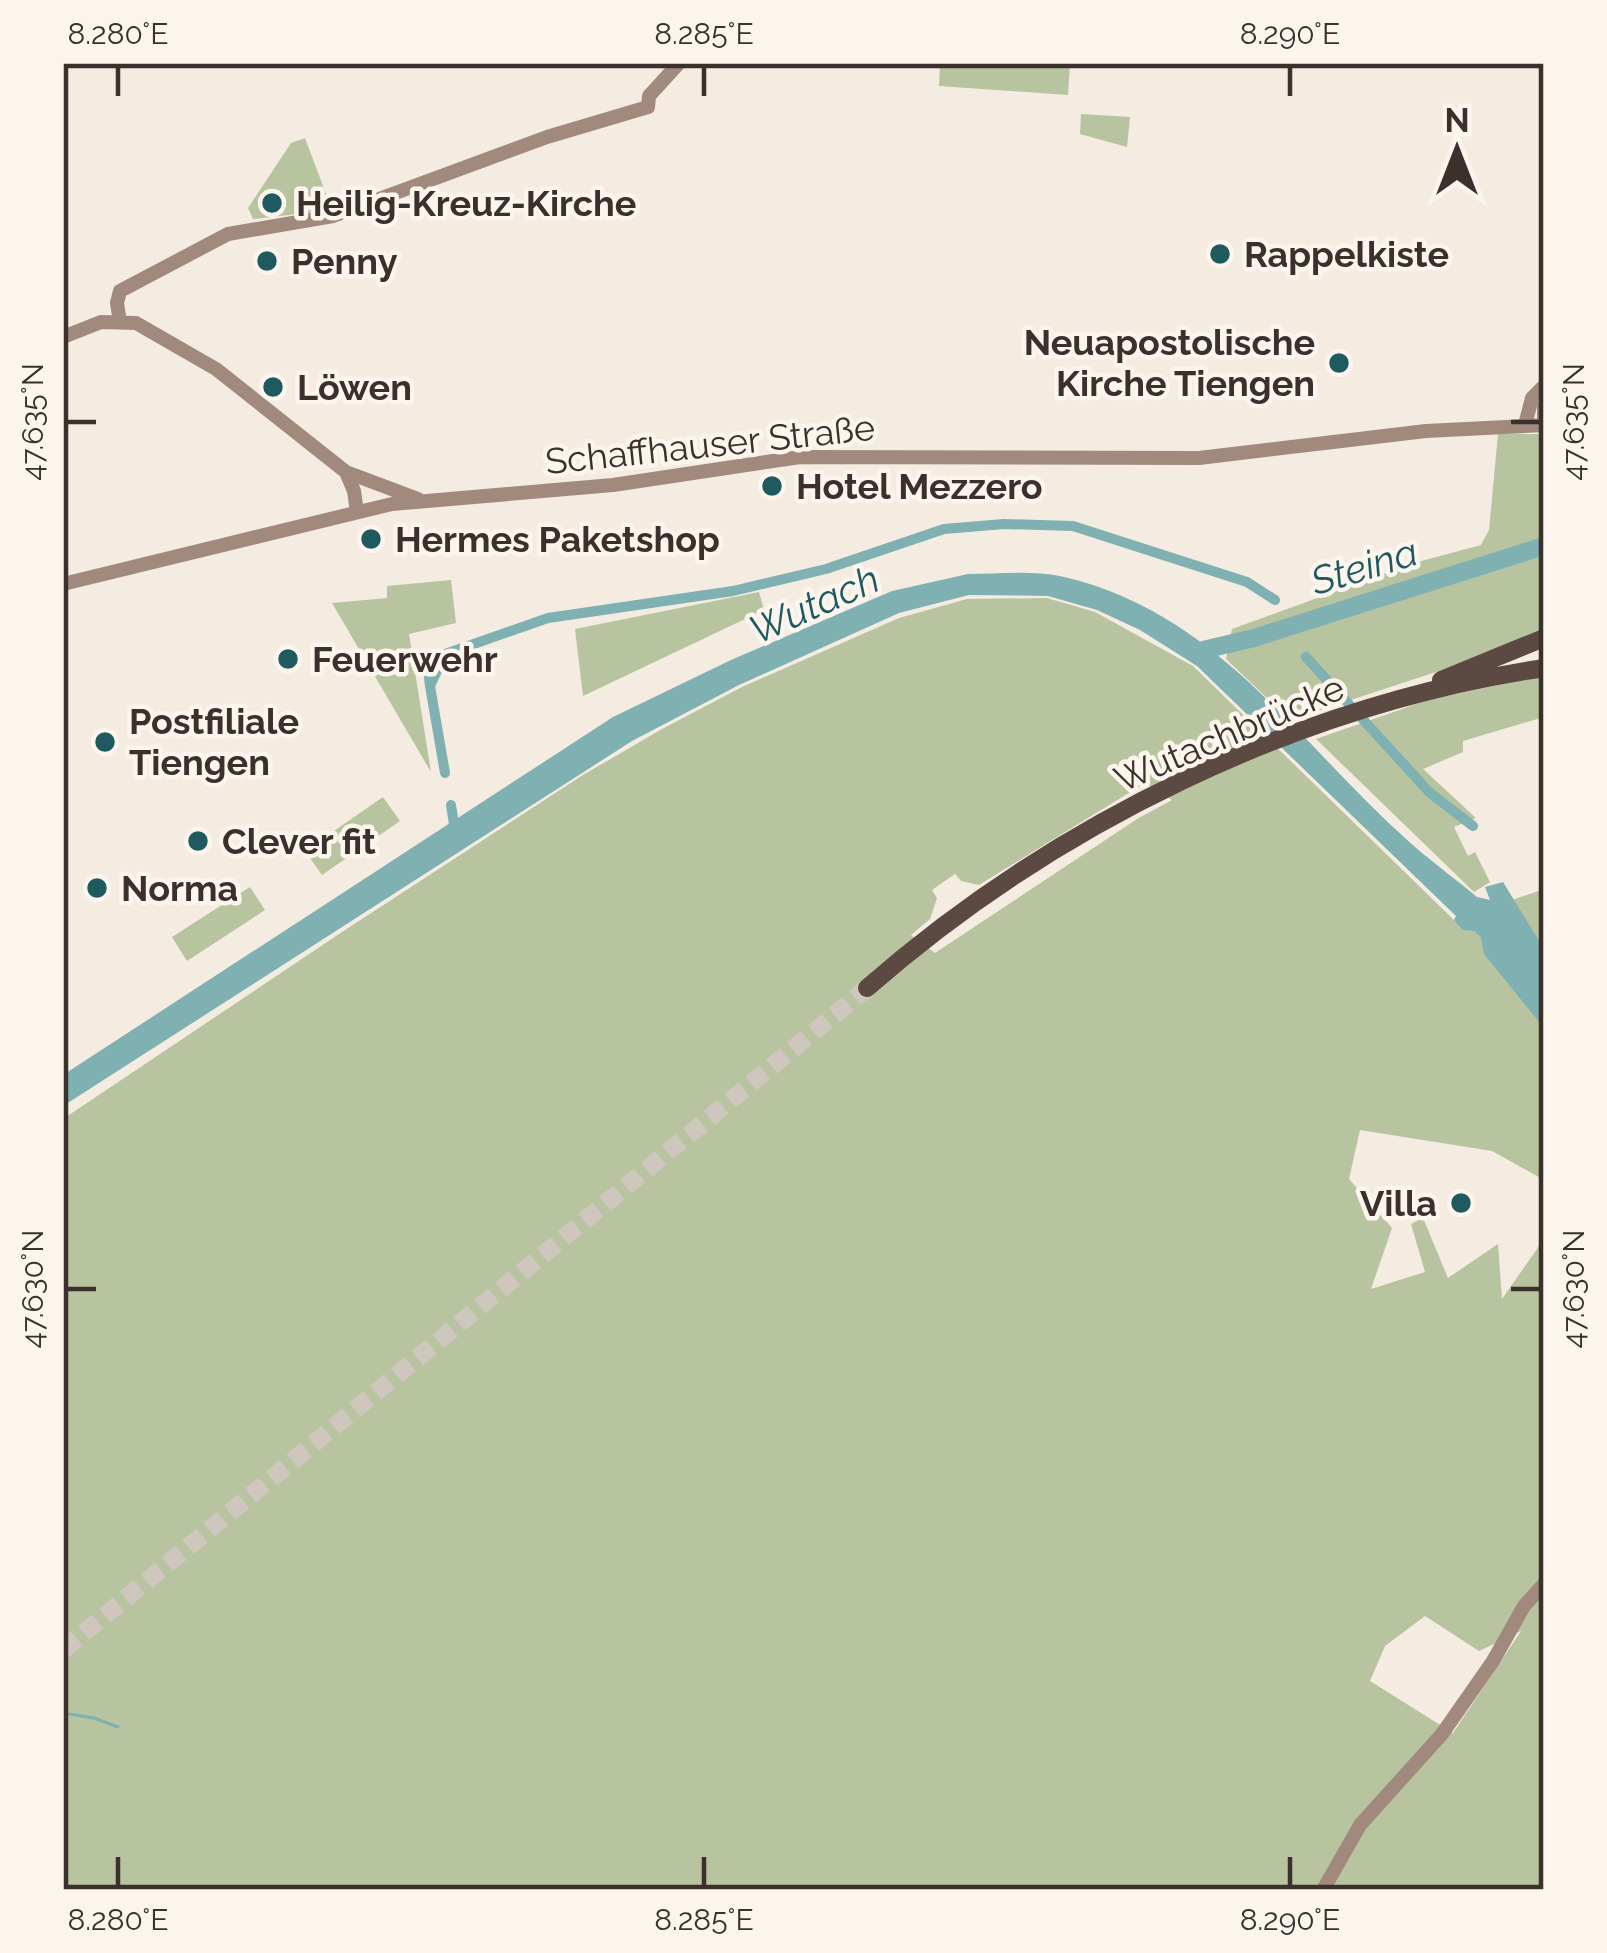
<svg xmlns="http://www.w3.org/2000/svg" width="1607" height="1953" viewBox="0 0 1607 1953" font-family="Raleway,sans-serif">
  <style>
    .green { fill: #b8c4a0; fill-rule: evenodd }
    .water { fill: #7fb0b2 }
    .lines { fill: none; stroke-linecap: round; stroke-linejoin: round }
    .stream { stroke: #7fb0b2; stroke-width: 3 }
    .canal { stroke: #7fb0b2; stroke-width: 10 }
    .river { stroke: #7fb0b2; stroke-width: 18 }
    .highway-tunnel { stroke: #cfc6bd; stroke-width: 18; stroke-dasharray: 18 9; stroke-linecap: butt }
    .secondary { stroke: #a18a7d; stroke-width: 14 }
    .highway { stroke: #5c4a42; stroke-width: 18 }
    .rail { stroke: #3b302b; stroke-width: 3; stroke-dasharray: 3 9; stroke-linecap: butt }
    .ticks { fill: none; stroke: #3b302b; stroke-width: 4.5 }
    .poi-dot { fill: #1f5a5e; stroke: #fbf5ee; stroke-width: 4.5 }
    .labels { text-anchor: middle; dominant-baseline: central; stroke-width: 9; stroke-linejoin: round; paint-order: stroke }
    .poi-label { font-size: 36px; font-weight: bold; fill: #3b302b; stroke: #fbf5ee; text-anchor: start }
    .street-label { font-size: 36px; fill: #3b302b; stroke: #fbf5ee }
    .water-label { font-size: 39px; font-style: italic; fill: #1f5a5e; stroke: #fbf5ee }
    .neatline { fill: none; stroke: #3b302b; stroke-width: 4.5 }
    .ticks-label { font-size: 30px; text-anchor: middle; fill: #3b302b }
  </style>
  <rect width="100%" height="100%" fill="#f4ebe1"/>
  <path class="green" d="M940,63H1070L1068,95L939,86Z
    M1081,114L1130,117L1127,147L1080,134Z
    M305,138L332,210L253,219L248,208L291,143Z
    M1498,434H1544V630L1442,670L1290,720L1226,659L1232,629L1414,563L1481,545L1489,530Z
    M451,580L456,623L409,634L431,772L332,603L387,598V586Z
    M759,592L764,610L583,696L575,629Z
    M1047,598L1095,612L1193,666L1454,920L1544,889V1180L1492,1151L1360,1130L1349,1179L1392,1228L1371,1289L1425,1272L1411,1224L1423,1218L1448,1278L1498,1244L1502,1299L1544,1239V1890H63V1119L339,934L583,775L662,729L742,687L899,618L967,599ZM1145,783L1172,800L1137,819L935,953L911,935L930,919L937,898L932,890L955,874L961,881L979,885ZM1425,1616L1479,1651L1521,1631L1453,1733L1370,1681L1385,1646Z
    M1544,675V717L1463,741V752L1423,769L1476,818L1454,827L1468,856L1475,852L1490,882L1474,892L1316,739L1428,700Z
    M383,797L400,821L322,875L305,851Z
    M250,887L265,910L187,961L172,937Z"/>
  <path class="water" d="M968,574C997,574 1031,570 1060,576C1216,611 1294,738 1406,839C1428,859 1453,877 1477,897L1490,900L1485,887L1503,882L1544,949V1028L1484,954L1481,938L1475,931L1463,930L1454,920L1456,916L1197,666L1140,630L1097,610L1048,596L969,595L899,613L739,685L632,741L63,1106V1075L613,717L731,660L892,591Z"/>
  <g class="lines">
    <path class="stream" d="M63,1713L94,1718L118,1727"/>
    <path class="canal" d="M1306,657L1429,792L1473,826
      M430,686L427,660L445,654
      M445,773L430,686L445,654L548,618L733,591L826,569L944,529L1004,524L1073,526L1247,582L1275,600
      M451,805L455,831"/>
    <path class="river" d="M1203,650L1254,638L1544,546"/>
    <path class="highway-tunnel" d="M63,1650L867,988"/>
    <path class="secondary" d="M120,322L117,303L120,291L228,234L333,216L547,137L648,107L649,96L679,63
      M63,337L101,322L136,323L216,369L346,472L354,491L357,512
      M1544,406V421
      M1525,425L1532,398L1544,386
      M346,472L418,499
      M63,584L392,504L613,485L800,457L1199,458L1426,431L1544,425
      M1323,1890L1360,1825L1442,1734L1493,1661L1524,1606L1544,1584"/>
    <path class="highway" d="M1441,680L1544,638
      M867,988C1054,824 1297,705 1544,668"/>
    <path class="rail" d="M1540,63L1544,64"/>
  </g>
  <path class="ticks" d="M118,66V96M704,66V96M1290,66V96M66,422H96M1511,422H1541M66,1289H96M1511,1289H1541M118,1857V1887M704,1857V1887M1290,1857V1887"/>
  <g class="poi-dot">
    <circle cx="272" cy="203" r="12"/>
    <circle cx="1220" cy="254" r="12"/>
    <circle cx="267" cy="261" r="12"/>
    <circle cx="1339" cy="363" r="12"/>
    <circle cx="273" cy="387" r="12"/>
    <circle cx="772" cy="486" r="12"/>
    <circle cx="371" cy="539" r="12"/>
    <circle cx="288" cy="659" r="12"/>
    <circle cx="105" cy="742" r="12"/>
    <circle cx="198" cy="841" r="12"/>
    <circle cx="97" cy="888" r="12"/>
    <circle cx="1461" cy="1203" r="12"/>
  </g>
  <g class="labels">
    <g class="poi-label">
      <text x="296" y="203">Heilig-Kreuz-Kirche</text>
      <text x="1244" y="254">Rappelkiste</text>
      <text x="291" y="261">Penny</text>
      <text x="1315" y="342" text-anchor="end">Neuapostolische<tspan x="1315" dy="41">Kirche Tiengen</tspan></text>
      <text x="297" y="387">Löwen</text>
      <text x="796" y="486">Hotel Mezzero</text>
      <text x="395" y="539">Hermes Paketshop</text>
      <text x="312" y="659">Feuerwehr</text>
      <text x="129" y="721">Postfiliale<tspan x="129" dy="41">Tiengen</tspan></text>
      <text x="222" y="841">Clever fit</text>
      <text x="121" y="888">Norma</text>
      <text x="1437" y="1203" text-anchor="end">Villa</text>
    </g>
    <g class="street-label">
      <text transform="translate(710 444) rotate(-6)">Schaffhauser Straße</text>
      <text transform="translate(1229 733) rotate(-23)">Wutachbrücke</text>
    </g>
    <g class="water-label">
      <text transform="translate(1364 566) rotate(-17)">Steina</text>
      <text transform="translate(814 604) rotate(-24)">Wutach</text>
    </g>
  </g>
  <rect width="1607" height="1953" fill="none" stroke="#fbf5ee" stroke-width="132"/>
  <g transform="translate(1457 150)" stroke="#fbf5ee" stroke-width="9" paint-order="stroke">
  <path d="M0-9L21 45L0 30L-21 45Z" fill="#3b302b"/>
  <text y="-18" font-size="33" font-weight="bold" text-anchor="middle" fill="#3b302b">N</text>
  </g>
  <rect x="66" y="66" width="1475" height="1821" class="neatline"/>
  <g class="ticks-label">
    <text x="118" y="44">8.280°E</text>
    <text x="704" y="44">8.285°E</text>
    <text x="1290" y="44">8.290°E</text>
    <text transform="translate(33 422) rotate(-90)" y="10">47.635°N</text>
    <text transform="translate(1574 422) rotate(-90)" y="10">47.635°N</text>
    <text transform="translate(33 1289) rotate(-90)" y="10">47.630°N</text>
    <text transform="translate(1574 1289) rotate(-90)" y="10">47.630°N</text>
    <text x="118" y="1930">8.280°E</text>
    <text x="704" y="1930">8.285°E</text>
    <text x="1290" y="1930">8.290°E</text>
  </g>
</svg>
